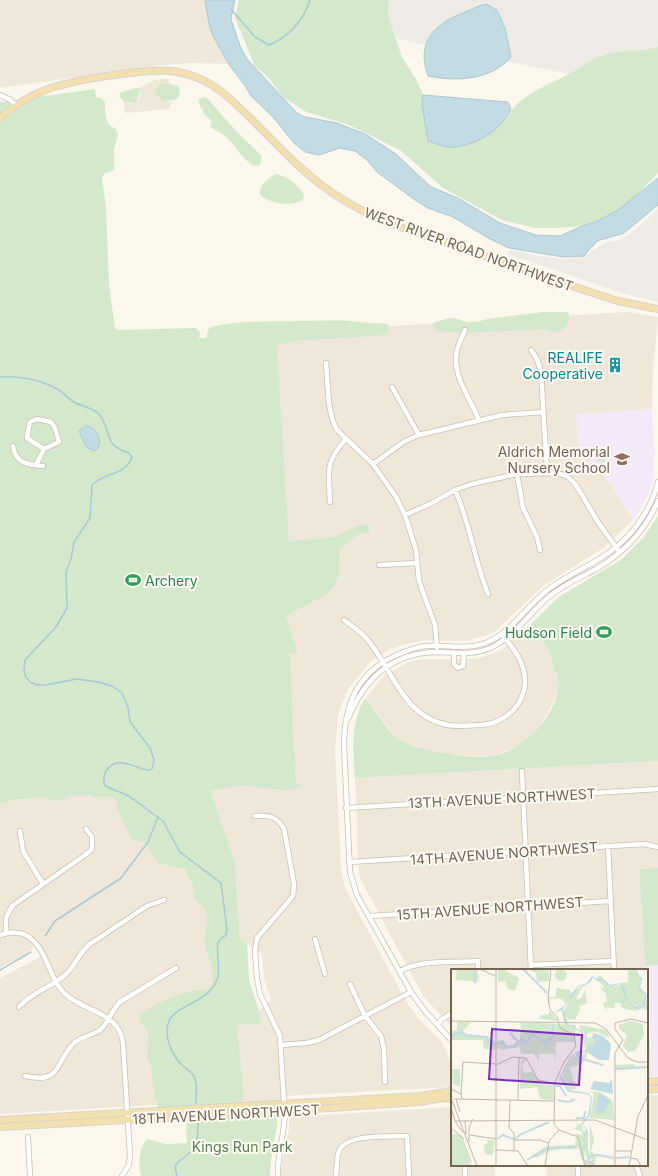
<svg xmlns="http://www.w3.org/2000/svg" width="658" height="1176" viewBox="0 0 658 1176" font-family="Inter,sans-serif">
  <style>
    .residential { fill: #efe8d9 }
    .industrial { fill: #eeeae5 }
    .education { fill: #f4e9f8 }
    .green { fill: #d4e8cc }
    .water { fill: #c3dbe3; stroke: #aac8d4 }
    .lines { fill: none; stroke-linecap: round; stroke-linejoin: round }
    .stream { stroke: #aac8d4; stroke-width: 1.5 }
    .minor-casing { stroke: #cbbfb1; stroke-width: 6 }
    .major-casing { stroke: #d8d3cf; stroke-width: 8 }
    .minor { stroke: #fff; stroke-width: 4.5 }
    .major { stroke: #f2e1ae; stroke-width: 6 }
    .labels { text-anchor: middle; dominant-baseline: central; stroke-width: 4; stroke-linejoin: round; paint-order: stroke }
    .street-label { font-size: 14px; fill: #756352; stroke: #fefbf4 }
    .culture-label { font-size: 14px; fill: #0d838f; stroke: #fefbf4; text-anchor: end }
    .education-label { font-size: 14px; fill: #785e54; stroke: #fefbf4; text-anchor: end }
    .leisure-label { font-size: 14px; fill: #27864d; stroke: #fefbf4; text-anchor: start }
    .park-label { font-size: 14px; fill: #567e4e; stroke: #fefbf4 }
    .inset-river { fill: none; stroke: #c3dbe3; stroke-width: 2 }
    .inset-road { fill: none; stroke: #c1b8aa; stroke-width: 1 }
    .view { fill: #7b2cbf; fill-opacity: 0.15; stroke: #7b2cbf; stroke-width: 2 }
    .inset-edge { fill: none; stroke: #756352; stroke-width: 2 }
  </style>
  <rect width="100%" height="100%" fill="#fbf7ed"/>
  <path class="residential" d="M0,0H223L238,64L190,63L163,65L0,88Z
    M161,79H169V83L159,84L164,102H171L170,109L125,113L124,102L132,104L138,101L141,92L139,88L154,80Z
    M627,312L658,317L653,373L652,409L576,415L597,468L613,488L633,520L605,547L543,586L497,630L488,635L466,641L428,640L410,643L391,649L371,661L348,689L338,715L335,750L341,869L345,888L407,1003L418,1018L440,1040L447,1052L451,1066L452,1087L284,1096V1101L242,1103L237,1025L260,1023L259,1011L271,1000L264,979L262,954L240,939L235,863L209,788L296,783L290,654H298L286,616L314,602L341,561L340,549L359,534L370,532L369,524L356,526L334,537L289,541L276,333Z
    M531,624L550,653L554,672H558V691L550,709L540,725L528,739L511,749L492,756L443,755L398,740L365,698L383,677L408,662L422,659H471L483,657L501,650Z
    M658,761V868L639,869L645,970H452V1027L423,996L361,880L359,874L355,778Z
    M111,793L159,864L187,870L210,908L213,961V979L207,990L152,1019L158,1105L0,1114V978L44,955L36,943L29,952L0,968V800Z
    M647,999L652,1076L647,1077Z
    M658,1095V1176H547L546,1165H647V1096Z
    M452,1107V1165H494L495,1176H281L282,1162L289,1129V1117Z"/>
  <path class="industrial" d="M371,0H658V58L594,79L383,36Z
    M658,209V302L622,293L507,254L510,250L540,256L563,259L584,256L607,242L620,240L630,234Z"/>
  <path class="education" d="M652,409L655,451L653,482L644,503L633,520L613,488L597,468L578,449L576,414Z
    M658,868V1076H652L647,970H645L639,869Z"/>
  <path class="green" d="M239,0H389L388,16L402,57L417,81L423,95L422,104L428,141L506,119C518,95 547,86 569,74C580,68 589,60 601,56C620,49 639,53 658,47V173L625,207L608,219L573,227L552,228H535L502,220L443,188L400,150L349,125L304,111L283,97L268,77L255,66L235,18Z
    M166,83L179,86L180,93L177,99L164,102L154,93L159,84Z
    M136,88L141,89L136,103L124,102L119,96L121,92Z
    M95,89L96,97L101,98L105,102V115L109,125L116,129L118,135L114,150V170L104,174L102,177L106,208L109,285L115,328L119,330L196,328L200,333L199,338H206L209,328C231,320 270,322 295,321C319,321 343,319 368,323C375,324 382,322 389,325V331L387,334L376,336L293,341L277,345L289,541L334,537L356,526L369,524L370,532L359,534L340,549C340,559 340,573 336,583C330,596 299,609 286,616L298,654H290L296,782L303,785C290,795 259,786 244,786C232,786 221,790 210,790L235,863L240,939L247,944L249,980L259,1011L261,1023L237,1025L243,1091L242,1103L158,1108V1101L155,1099L151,1066L147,1059L148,1031L140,1021V1014C154,1005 189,986 205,991C222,978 206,957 205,941C205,933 208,923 207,916C205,908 200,903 194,899L193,885L185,869L159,864L144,842L132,840L116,806L118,804L113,797H92V795L69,796L62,801L42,798L16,799L0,804V102Z
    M202,97L207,98L238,133L262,156L260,165L254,166C240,158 236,145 225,136C220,131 214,131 210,126L212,121L205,115L198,101Z
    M276,174C289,177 296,184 304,194L303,200C290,207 271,204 260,195C259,185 268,178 276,174Z
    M543,312H566L569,314C570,328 558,337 545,329L468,333L437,331L434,328L433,323L449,318H455L468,323L478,322L487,319Z
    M589,450H605V462H598Z
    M658,516V761L355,778C353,750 350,723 365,698C372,706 392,737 400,740C423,752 467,759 492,756C521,751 553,720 558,690C559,685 558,678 558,672H554L550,653L531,624L560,596L621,560L643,538Z
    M658,868V965L645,966L639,869Z
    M278,1114C277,1135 270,1155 270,1176H141C138,1164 139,1148 147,1139L166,1144L187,1143L186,1118Z"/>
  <path class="water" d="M205,0H235L231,19L240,46L247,59L297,113L305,117L337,123L365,134L396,154L431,187L458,198L500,223L536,235L560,236L584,225L596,222L618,210L658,178V205L624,233L597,241L584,256L563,257L509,248L488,238L453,217L428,208L415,200L377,172L367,160L355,151L340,148L319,155L305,152L294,143L273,117L251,96L246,87L230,66L213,36L209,24Z
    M486,4L497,10L505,28L511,57C491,80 457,82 428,76C416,44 433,24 463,13C471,10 477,6 486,4Z
    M423,95L508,102L511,109C500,131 477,145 453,147C445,148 435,143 428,141L422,104Z
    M85,426C95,425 104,441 97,449L93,451L86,446L79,431Z"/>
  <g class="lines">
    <path class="stream" d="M231,9L255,37L269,45C289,37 304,20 310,0
      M0,377C22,376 43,380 62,392C66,395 69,400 74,402C82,407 92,407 99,414C113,431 101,444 129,453L132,458C123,477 106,471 92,485L90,518L74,542L71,559L66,572L67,608L56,627L25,660L24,671L26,677L30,682L37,685H45L77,679L98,682L112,686L122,693L128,707L130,722L150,748L154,760L152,769L148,770C133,768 118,754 106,771C103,776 103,780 105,786L129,796L163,821L180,852L221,883L227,930L226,935C224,937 220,939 219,941C214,948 222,969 217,980C208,1004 172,1005 168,1024C164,1038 173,1057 183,1066C187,1070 191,1071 194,1076C198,1084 196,1095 196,1103
      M45,936L55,921L121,878L148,842L158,817
      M0,970L31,952
      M177,1176L175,1167L177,1163L197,1147L198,1123"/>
    <defs>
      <path id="minor" d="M0,95L9,99L16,105
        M465,330C462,336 459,343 457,350C451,376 471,398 479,421
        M531,350L537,359L541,371L547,472
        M326,363L329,404L333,422L337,430L373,464L396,497L405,515L416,550L419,581L435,625L437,648
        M392,387L419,435
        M13,446C15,463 28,465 43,466
        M373,464L405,441L419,435L502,415L544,412
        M36,465L44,449L27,438L30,422L37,419L51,422L55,428L59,442L44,449
        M517,474L523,508L537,537L540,550
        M455,490C470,523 474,559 488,594
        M330,502C329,472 324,463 346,439
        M405,515L432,503L455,490L472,484L517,474L556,473L567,476L576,485L598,522L618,550
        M379,565L417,563
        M344,620C352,626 361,632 367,639C393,670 403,717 448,725C458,727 470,725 481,725C499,724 517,712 523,694C530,672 518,653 504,637
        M454,653V664L458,668L463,666L464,653
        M348,719C364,679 391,653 436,652C454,652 472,656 490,648C515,637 530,612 551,595C565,584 581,577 596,569C624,553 645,531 658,501
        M522,771L531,970
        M346,808L658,789
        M255,816C268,815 277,816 284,829L294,884L293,896L257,938L255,951L257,978L260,994L280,1036L284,1103
        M20,831L23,851L43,884
        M608,846L614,970
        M349,862L644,844L658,847
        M370,916L610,901
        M6,933V918L12,906L85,855L92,849V837L86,829
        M0,935C9,932 21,931 29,937C48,951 48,977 64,993C85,1013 120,1011 123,1044L130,1155L129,1165L122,1176
        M315,939L325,974
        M531,965L613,961
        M400,971C422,959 453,963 478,961V970
        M350,984L365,1016L381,1036L384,1049L385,1082
        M19,1007C32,992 50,988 65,975C75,966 79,953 90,944L147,906L164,900
        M438,1024L442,1019L452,1013
        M452,1041L424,1010L411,992L357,895L350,872L344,746C344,704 358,671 399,654C407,651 416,647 425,646C446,644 467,651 488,642C511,632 525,608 545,592C561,579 581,570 599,559C628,542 650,514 658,482
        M281,1045L307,1043L319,1040L411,992
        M25,1076C62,1084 54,1064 73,1044C80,1036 92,1036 100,1030C109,1023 111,1010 120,1002L176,968
        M28,1137L30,1176
        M465,1165V1176
        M578,1165V1176
        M636,1165L640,1176
        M278,1176C277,1154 285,1134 285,1111
        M336,1176C337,1168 336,1158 339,1151C346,1133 391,1137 407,1136L409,1176"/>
      <path id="major" d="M0,118C13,107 27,97 43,91C69,80 151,67 178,72C195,75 209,82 222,92C250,115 274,144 301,168C328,193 357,210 391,224L596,294L618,301L658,309
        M647,1082L658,1081
        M647,1090L658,1089
        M0,1120L420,1096L452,1091
        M0,1127L285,1111L419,1102L443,1098L452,1099"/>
    </defs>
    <use href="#minor" class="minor-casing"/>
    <use href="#major" class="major-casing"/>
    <use href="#minor" class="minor"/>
    <use href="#major" class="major"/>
  </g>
  <defs>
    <symbol id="building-bare" viewBox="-9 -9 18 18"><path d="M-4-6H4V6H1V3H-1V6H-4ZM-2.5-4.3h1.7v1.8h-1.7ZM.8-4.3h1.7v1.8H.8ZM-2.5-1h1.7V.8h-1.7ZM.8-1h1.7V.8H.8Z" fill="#0f9aa8" stroke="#fefbf4" stroke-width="2.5" paint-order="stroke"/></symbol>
    <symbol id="school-bare" viewBox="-9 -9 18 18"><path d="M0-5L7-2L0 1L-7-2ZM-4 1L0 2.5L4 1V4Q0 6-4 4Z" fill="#8d6e63" stroke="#fefbf4" stroke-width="2.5" paint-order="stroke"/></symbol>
    <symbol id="stadium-bare" viewBox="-9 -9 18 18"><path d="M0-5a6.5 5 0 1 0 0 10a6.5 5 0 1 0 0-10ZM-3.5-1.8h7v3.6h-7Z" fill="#2e9e5b" stroke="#fefbf4" stroke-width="2.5" paint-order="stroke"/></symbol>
  </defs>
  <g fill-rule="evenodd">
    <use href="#building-bare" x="604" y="354" width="22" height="22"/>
    <use href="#school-bare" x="611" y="448" width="22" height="22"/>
    <use href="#stadium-bare" x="122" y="569" width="22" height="22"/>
    <use href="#stadium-bare" x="593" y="621" width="22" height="22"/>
  </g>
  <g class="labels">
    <g class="street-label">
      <text transform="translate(469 249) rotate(20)">WEST RIVER ROAD NORTHWEST</text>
      <text transform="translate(502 798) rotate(-3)">13TH AVENUE NORTHWEST</text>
      <text transform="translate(504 853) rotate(-4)">14TH AVENUE NORTHWEST</text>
      <text transform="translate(490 908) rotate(-4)">15TH AVENUE NORTHWEST</text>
      <text transform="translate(226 1114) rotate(-3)">18TH AVENUE NORTHWEST</text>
    </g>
    <g class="culture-label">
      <text x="603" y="357">REALIFE<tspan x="603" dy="16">Cooperative</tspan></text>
    </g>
    <g class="education-label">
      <text x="610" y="451">Aldrich Memorial<tspan x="610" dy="16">Nursery School</tspan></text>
    </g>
    <g class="leisure-label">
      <text x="145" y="580">Archery</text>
      <text x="592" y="632" text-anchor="end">Hudson Field</text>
    </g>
    <g class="park-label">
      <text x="242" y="1146">Kings Run Park</text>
    </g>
  </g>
  <g transform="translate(451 969)">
    <rect width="197" height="197" fill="#fbf7ed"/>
    <path d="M104 6a6 6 0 1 1 12 0a6 6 0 1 1-12 0ZM6,0H26L28,9L26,11L29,13L4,11ZM51,0L68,9L64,22L57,20L54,12L47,13V2ZM77,0L98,2V12L86,13L85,4ZM177,0H185L191,11L188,17L194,24L192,31L194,29V32L187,38L176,30L170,14L177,13ZM147,12H153L162,18L170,16L177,32L187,39L192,38L197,29V43L193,39L184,42L171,39L169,34H164L163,39L156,38L155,42L152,34L155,33L156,36L155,25L150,20L149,17L151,20L153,17ZM133,15L136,16L131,18L125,30L130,29L134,21L136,34L128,37L129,41L124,51L117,50L112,43L118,33L115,35L111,30L100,29L98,35V28H104L106,19L119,21L120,25ZM98,41L103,46L106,52L88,50L90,46L98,45ZM179,52L191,55L193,66L184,82L177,83L172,77L176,66L168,60V56ZM6,53H20L12,62L16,65L39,68L45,74L44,81L33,80L32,71H0V62L6,61ZM70,53L125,56L123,73H105L104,94L103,85H88V92L83,85H70L69,78L52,81L45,79L46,72L53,71L54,77H60L69,71ZM129,56L155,61L159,69L146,63L136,64V68L144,71V75L137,76L136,87L130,96L118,98L126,120L118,121L111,111L112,103L122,88L134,84L135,79L133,63L128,60ZM70,89L76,90L71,96L73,104L81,103L90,115L103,116V131L89,130L86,118L69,120ZM183,95L185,98L197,99L165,101V96ZM1,100H9V118L2,115ZM139,122L149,123L162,132L163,151L139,149L143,125ZM127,154V157L130,154L132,162L137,163V179L139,187V155L143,170L140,183L144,185L143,188L148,185L151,186L145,188V193L141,192V187L136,191L134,182L133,190L145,197H134L130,188L124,164L131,166V162L124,161ZM0,164L11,167L21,193L18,195L24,197H0ZM125,168L128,179L126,180H102L85,189L80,187L96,177L124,176ZM35,171H44L42,172L44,175L41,178L44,179L41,180L44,181L41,186L34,185L33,176L37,174Z" fill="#d4e8cc"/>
    <path d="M184,0L187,7L192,9L189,18L195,25V34L192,38L184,39L175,31L169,15L160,18L153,12H146L142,8L139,14L127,18L118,33L112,39L117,55L132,63L136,82L137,76L144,75V71L140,69L143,64L152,67L160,75L158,91H148L136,83L126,84L121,88L110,107L118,121L137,124L141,128L139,146L132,155L137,162L133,169L136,177L131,181L134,191L142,192L145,197L135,193L130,181L135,174L132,170L135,161L131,154L137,146L140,128L136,125L117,123L108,109L119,88L127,82L135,81L131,64L113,54L111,41L103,44L118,33L119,26L127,17L136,14L141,7L147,10L148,6L159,16L170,14L174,20L176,30L185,38L190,37L195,26L187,18L191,11L186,7ZM161,110L162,125L139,120L143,112L158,114ZM148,124L159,131L152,144H146L145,139Z" fill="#c3dbe3"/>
    <path class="inset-river" d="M72,0L96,24M24,14V0M183,38L188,39L193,35L195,26L190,21M59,64L68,74M0,67L11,63L13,66L36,68L37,72L43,75M46,75L52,73L55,77L62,78L71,70L72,74L78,72L80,64L95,74L102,67V56M130,83L126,86L128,89L152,96M164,100L197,98M105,117H109L115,127M106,131L118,133L124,130M125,149H133L134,142M46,170L52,166L62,170M64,170L70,165L98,153M97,180L123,178M165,189L178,188M76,191L95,180M137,191L141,187L147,186L163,189"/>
    <path class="inset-road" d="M29,0L44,7M100,0L97,30L99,40L106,48L109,59L123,66L125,77L113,93L104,113L103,155L108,161L127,168L134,197M0,52L144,54L155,60L177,89L186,93H197M45,96L62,88L75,89L87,111L104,115M45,96V0M0,120L10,125L11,130M10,125L12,93L45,95M0,129L26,197M3,130L103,132M5,130L9,143M59,131L58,159L63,164V181M67,131L68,88M0,138L4,152L144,151L197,171M14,151L15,165M4,152L12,164M0,159L13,170M19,166L45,170M63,171H89L97,174M18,173V158L22,150M45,181L67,182L77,197M164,182H180M179,189L186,190L190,197M45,197V96M94,197L98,172L108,161M164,197V84L172,71L164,60V54L180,50L197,54M178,197L187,147L197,126"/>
    <path class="view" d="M41,60L131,66L128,116L38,110Z"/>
    <rect width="197" height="197" class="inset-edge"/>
  </g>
</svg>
